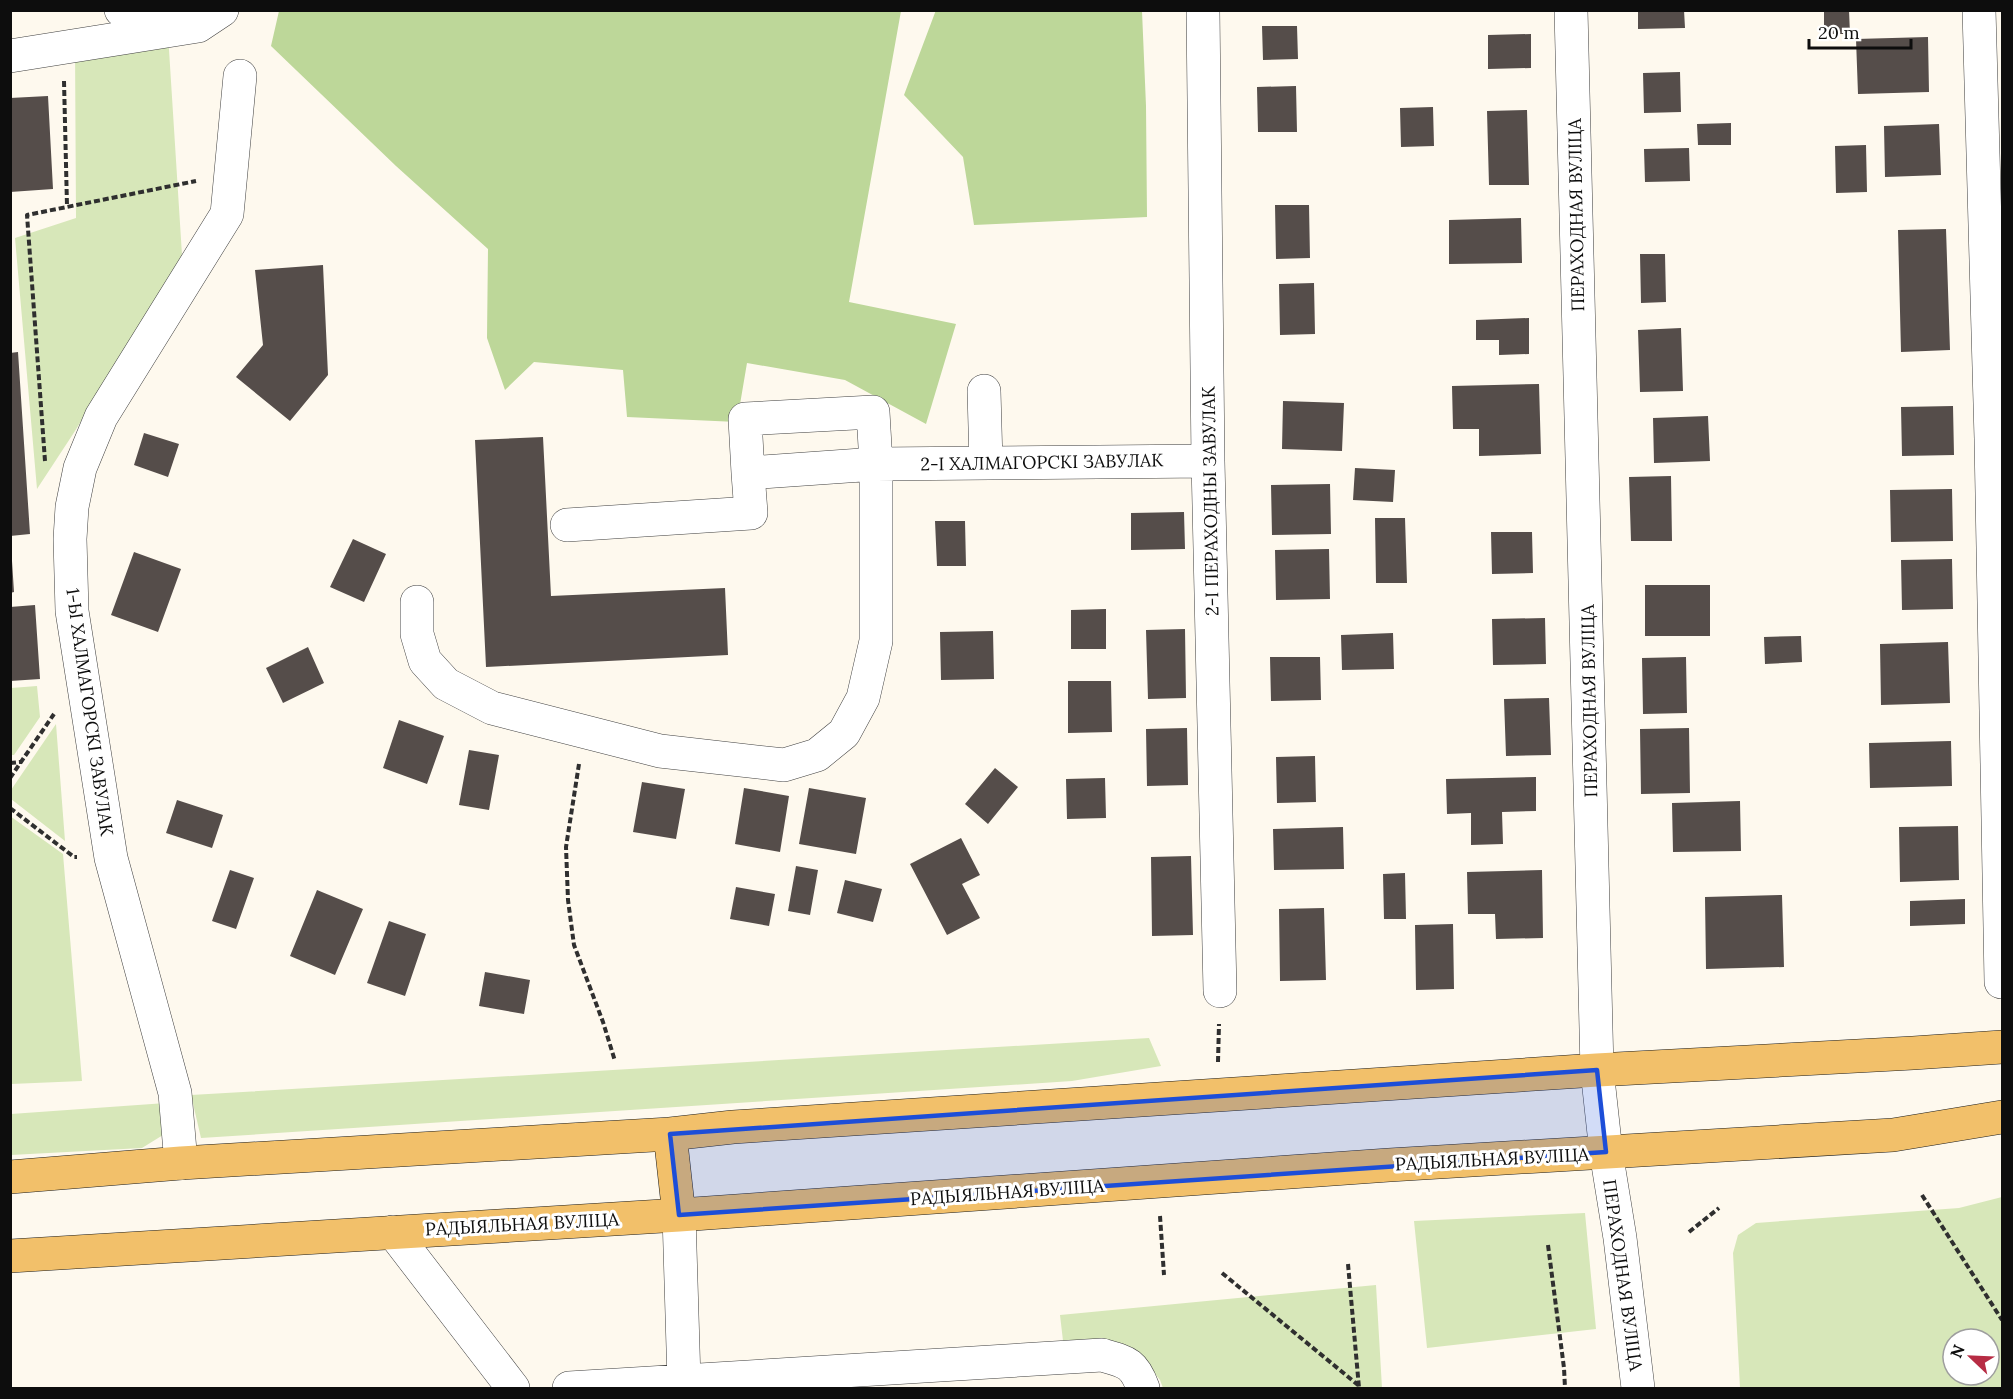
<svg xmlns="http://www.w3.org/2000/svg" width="2013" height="1399" viewBox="0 0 2013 1399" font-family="Lora,serif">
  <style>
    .green { fill: #d7e7b9; fill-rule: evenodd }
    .forest { fill: #bdd799 }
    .building { fill: #554d4a }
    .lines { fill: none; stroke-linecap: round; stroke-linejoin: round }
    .minor-casing { stroke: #404040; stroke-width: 34 }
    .major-casing { stroke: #1e1e1e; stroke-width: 34 }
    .path { stroke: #2f2f2f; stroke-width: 4; stroke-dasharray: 6 3; stroke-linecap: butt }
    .minor { stroke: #fff; stroke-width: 33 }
    .major { stroke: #f2c06a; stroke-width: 33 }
    .marked { fill: #1d4ed8; fill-opacity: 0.2; stroke: #1d4ed8; stroke-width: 4.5; stroke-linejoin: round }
    .labels { text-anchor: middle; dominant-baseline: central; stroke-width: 6; stroke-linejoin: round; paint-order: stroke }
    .street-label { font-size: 18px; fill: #0d0d0d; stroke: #fff }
  </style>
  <rect width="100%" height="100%" fill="#fef9ee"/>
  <path class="green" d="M168,34L182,255L75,431L37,489L15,238L76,218L75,47Z
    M37,686L40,717L14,755H11V688Z
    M56,724L65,841L11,799V790Z
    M10,816L63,854L82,1081L11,1084Z
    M1149,1038L1161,1066L1072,1081L201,1138L191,1095Z
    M166,1103L163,1135L142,1148L11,1155V1114Z
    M2002,1197V1388H1740L1733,1253L1738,1235L1756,1223L1959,1208ZM1953,1339H1989V1375H1953Z
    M1585,1213L1596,1329L1427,1348L1414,1221Z
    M1376,1285L1382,1388H1163L1160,1380L1145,1361L1065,1358L1060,1315Z"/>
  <path class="forest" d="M936,10L1142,11L1146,106L1147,217L974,225L963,157L904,95Z
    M279,11H901L849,302L956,324L926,424L845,380L747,363L737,422L627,417L623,370L534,362L505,390L487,338L488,249L396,166L271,46Z"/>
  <path class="building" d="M1638,10H1684L1685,28L1638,29Z
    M1849,10L1850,34H1824V11Z
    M1262,26H1297L1298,59L1263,60Z
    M1531,34V68L1488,69V35Z
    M1928,37L1929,92L1858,94L1856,39Z
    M1680,72L1681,112L1644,113L1643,73Z
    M1296,86L1297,132H1258L1257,87Z
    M48,96L53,189L10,192V98Z
    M1433,107L1434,146L1401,147L1400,108Z
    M1527,110L1529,185H1489L1487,111Z
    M1731,123V145H1698L1697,124Z
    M1939,124L1941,175L1885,177L1884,126Z
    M1866,145L1867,192L1836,193L1835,146Z
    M1689,148L1690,181L1645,182L1644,149Z
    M1275,205H1309L1310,258L1276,259Z
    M1521,218L1522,263L1449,264V220Z
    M1946,229L1950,350L1901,352L1898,230Z
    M1640,254H1665L1666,302L1641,303Z
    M323,265L328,375L290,421L236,377L263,345L255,270Z
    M1314,283L1315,334L1280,335L1279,284Z
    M1529,318V354L1499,355V340H1476V320Z
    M1681,328L1683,391L1640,392L1638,330Z
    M18,352L30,534L10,536V353Z
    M1539,384L1541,454L1479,456V429H1453L1452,386Z
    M1283,401L1344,403L1342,451L1282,449Z
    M1953,406L1954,455L1902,456L1901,407Z
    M1708,416L1710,461L1654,463L1653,418Z
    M144,433L179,444L168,477L134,465Z
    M543,437L551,596L725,588L728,655L486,667L475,440Z
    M1355,468L1395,470L1393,502L1353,500Z
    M1671,476L1672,541H1631L1629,477Z
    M1330,484L1331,534L1272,535L1271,485Z
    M1952,489L1953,541L1891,542L1890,490Z
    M1184,512L1185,549L1131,550V513Z
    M1375,518H1405L1407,583H1376Z
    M935,521H965L966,566H937Z
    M1491,532H1532L1533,573L1492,574Z
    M353,539L386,554L364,602L330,587Z
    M1329,549L1330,599L1276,600L1275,550Z
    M134,552L181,569L158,632L111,615Z
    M1952,559L1953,609L1902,610L1901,560Z
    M10,561H12L14,592L10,593Z
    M1645,585H1710V636H1645Z
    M35,605L40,679L10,681V607Z
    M1106,609V649H1071V610Z
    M1545,618L1546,664L1493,665L1492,619Z
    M1185,629L1186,698L1148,699L1146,630Z
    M993,631L994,679L941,680L940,632Z
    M1393,633L1394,669L1342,670L1341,635Z
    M1801,636L1802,662L1765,664L1764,637Z
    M1948,642L1950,703L1881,705L1880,644Z
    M308,647L324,683L283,703L266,668Z
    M1270,657H1320L1321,700L1271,701Z
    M1686,657L1687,713L1643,714L1642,658Z
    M1068,681H1111L1112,732L1068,733Z
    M1549,698L1551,755L1506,756L1504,699Z
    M399,720L444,736L427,784L383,768Z
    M1187,728L1188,785L1147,786L1146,729Z
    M1689,728L1690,793L1641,794L1640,729Z
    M1951,741L1952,786L1870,788L1869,743Z
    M469,750L499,755L489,810L459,805Z
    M1315,756L1316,802L1277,803L1276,757Z
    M995,768L1018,787L988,824L965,804Z
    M1536,777V811L1502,812L1503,844L1471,845V813L1447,814L1446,779Z
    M1105,778L1106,818L1067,819L1066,779Z
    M642,782L685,789L676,839L633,832Z
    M744,788L789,796L780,852L735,844Z
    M809,788L866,798L856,854L799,844Z
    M177,800L223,815L212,848L166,833Z
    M1740,801L1741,851L1673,852L1672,803Z
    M1958,826L1959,880L1900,882L1899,827Z
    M1343,827L1344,869L1274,870L1273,829Z
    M961,838L980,875L962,884L980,918L947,935L910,864Z
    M1191,856L1193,935L1152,936L1151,857Z
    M796,866L818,870L810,915L788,911Z
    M230,870L254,878L236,929L212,921Z
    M1542,870L1543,938L1496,939L1495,914H1468L1467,872Z
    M1405,873L1406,919H1384L1383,874Z
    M845,880L882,889L873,922L837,913Z
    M736,887L775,894L769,926L730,919Z
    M317,890L363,909L335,975L290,956Z
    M1782,895L1784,967L1706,969L1705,897Z
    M1965,899V924L1910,926V901Z
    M1324,908L1326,980L1280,981L1279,909Z
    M389,921L426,934L405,996L367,983Z
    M1453,924L1454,989L1416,990L1415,925Z
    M485,972L530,980L524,1014L479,1006Z"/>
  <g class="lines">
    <defs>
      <path id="minor" d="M121,10L175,21
        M1203,10L1208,461L1220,991
        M1571,10L1597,1070L1606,1152L1620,1238L1638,1388
        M1979,10L1991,439L2001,982
        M10,56L198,26L222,10
        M984,391L986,463
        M567,525L751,513L748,473L876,464L1208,461
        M417,602V634L425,661L446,684L492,708L660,751L784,765L817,755L844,733L863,698L876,641V464L873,412L745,419L748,473
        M181,1163L175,1093L111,858L72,611L70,539L72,507L80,468L101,417L227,214L240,76
        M679,1215L684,1381
        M393,1232L513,1388
        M569,1388L1102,1355C1127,1362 1134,1363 1143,1388"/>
      <path id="major" d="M670,1134L679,1215
        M10,1177L181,1163L670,1134L733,1127L1597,1070L1913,1053L2002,1047
        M10,1256L679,1215L1389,1165L1893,1135L2002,1117"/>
    </defs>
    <use href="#minor" class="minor-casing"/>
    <use href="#major" class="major-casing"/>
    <path class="path" d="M64,81L67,206
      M45,461L27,215L196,181
      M10,763L20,762
      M579,764L566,847L568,900L574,945L603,1022L615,1061
      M10,778L54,714
      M10,808L74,857H77
      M1218,1062L1219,1024
      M1922,1195L2002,1320
      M1160,1216L1164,1275
      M1689,1232L1719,1208
      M1548,1245L1564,1368L1565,1388
      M1348,1264L1359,1388
      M1222,1273L1358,1385"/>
    <use href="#minor" class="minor"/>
    <use href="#major" class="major"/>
  </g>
  <path class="marked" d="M1597,1070L1606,1152L679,1215L670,1134Z"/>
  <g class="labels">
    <g class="street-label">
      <text transform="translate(1576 215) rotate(-91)">ПЕРАХОДНАЯ ВУЛІЦА</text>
      <text transform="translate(1042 462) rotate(-1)">2-І ХАЛМАГОРСКІ ЗАВУЛАК</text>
      <text transform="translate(1210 501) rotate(-91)">2-І ПЕРАХОДНЫ ЗАВУЛАК</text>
      <text transform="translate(1589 701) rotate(-91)">ПЕРАХОДНАЯ ВУЛІЦА</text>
      <text transform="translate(90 712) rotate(82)">1-Ы ХАЛМАГОРСКІ ЗАВУЛАК</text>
      <text transform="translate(1492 1159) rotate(-3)">РАДЫЯЛЬНАЯ ВУЛІЦА</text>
      <text transform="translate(1007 1192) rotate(-4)">РАДЫЯЛЬНАЯ ВУЛІЦА</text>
      <text transform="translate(522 1224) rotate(-3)">РАДЫЯЛЬНАЯ ВУЛІЦА</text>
      <text transform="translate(1623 1275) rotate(82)">ПЕРАХОДНАЯ ВУЛІЦА</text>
    </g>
  </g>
  <rect width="2013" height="1399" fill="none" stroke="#0d0d0d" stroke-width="24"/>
  <g transform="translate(1971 1357) rotate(293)"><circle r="28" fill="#ffffff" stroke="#9e9e9e" stroke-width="1.5"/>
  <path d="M0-4.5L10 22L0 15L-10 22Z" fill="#b72c44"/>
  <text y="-9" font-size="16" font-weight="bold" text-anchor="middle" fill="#0d0d0d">N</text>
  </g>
  <path d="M1809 39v9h102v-9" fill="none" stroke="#0d0d0d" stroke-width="3"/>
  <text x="1818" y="39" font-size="18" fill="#0d0d0d" stroke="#ffffff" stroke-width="4.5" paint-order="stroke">20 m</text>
</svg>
